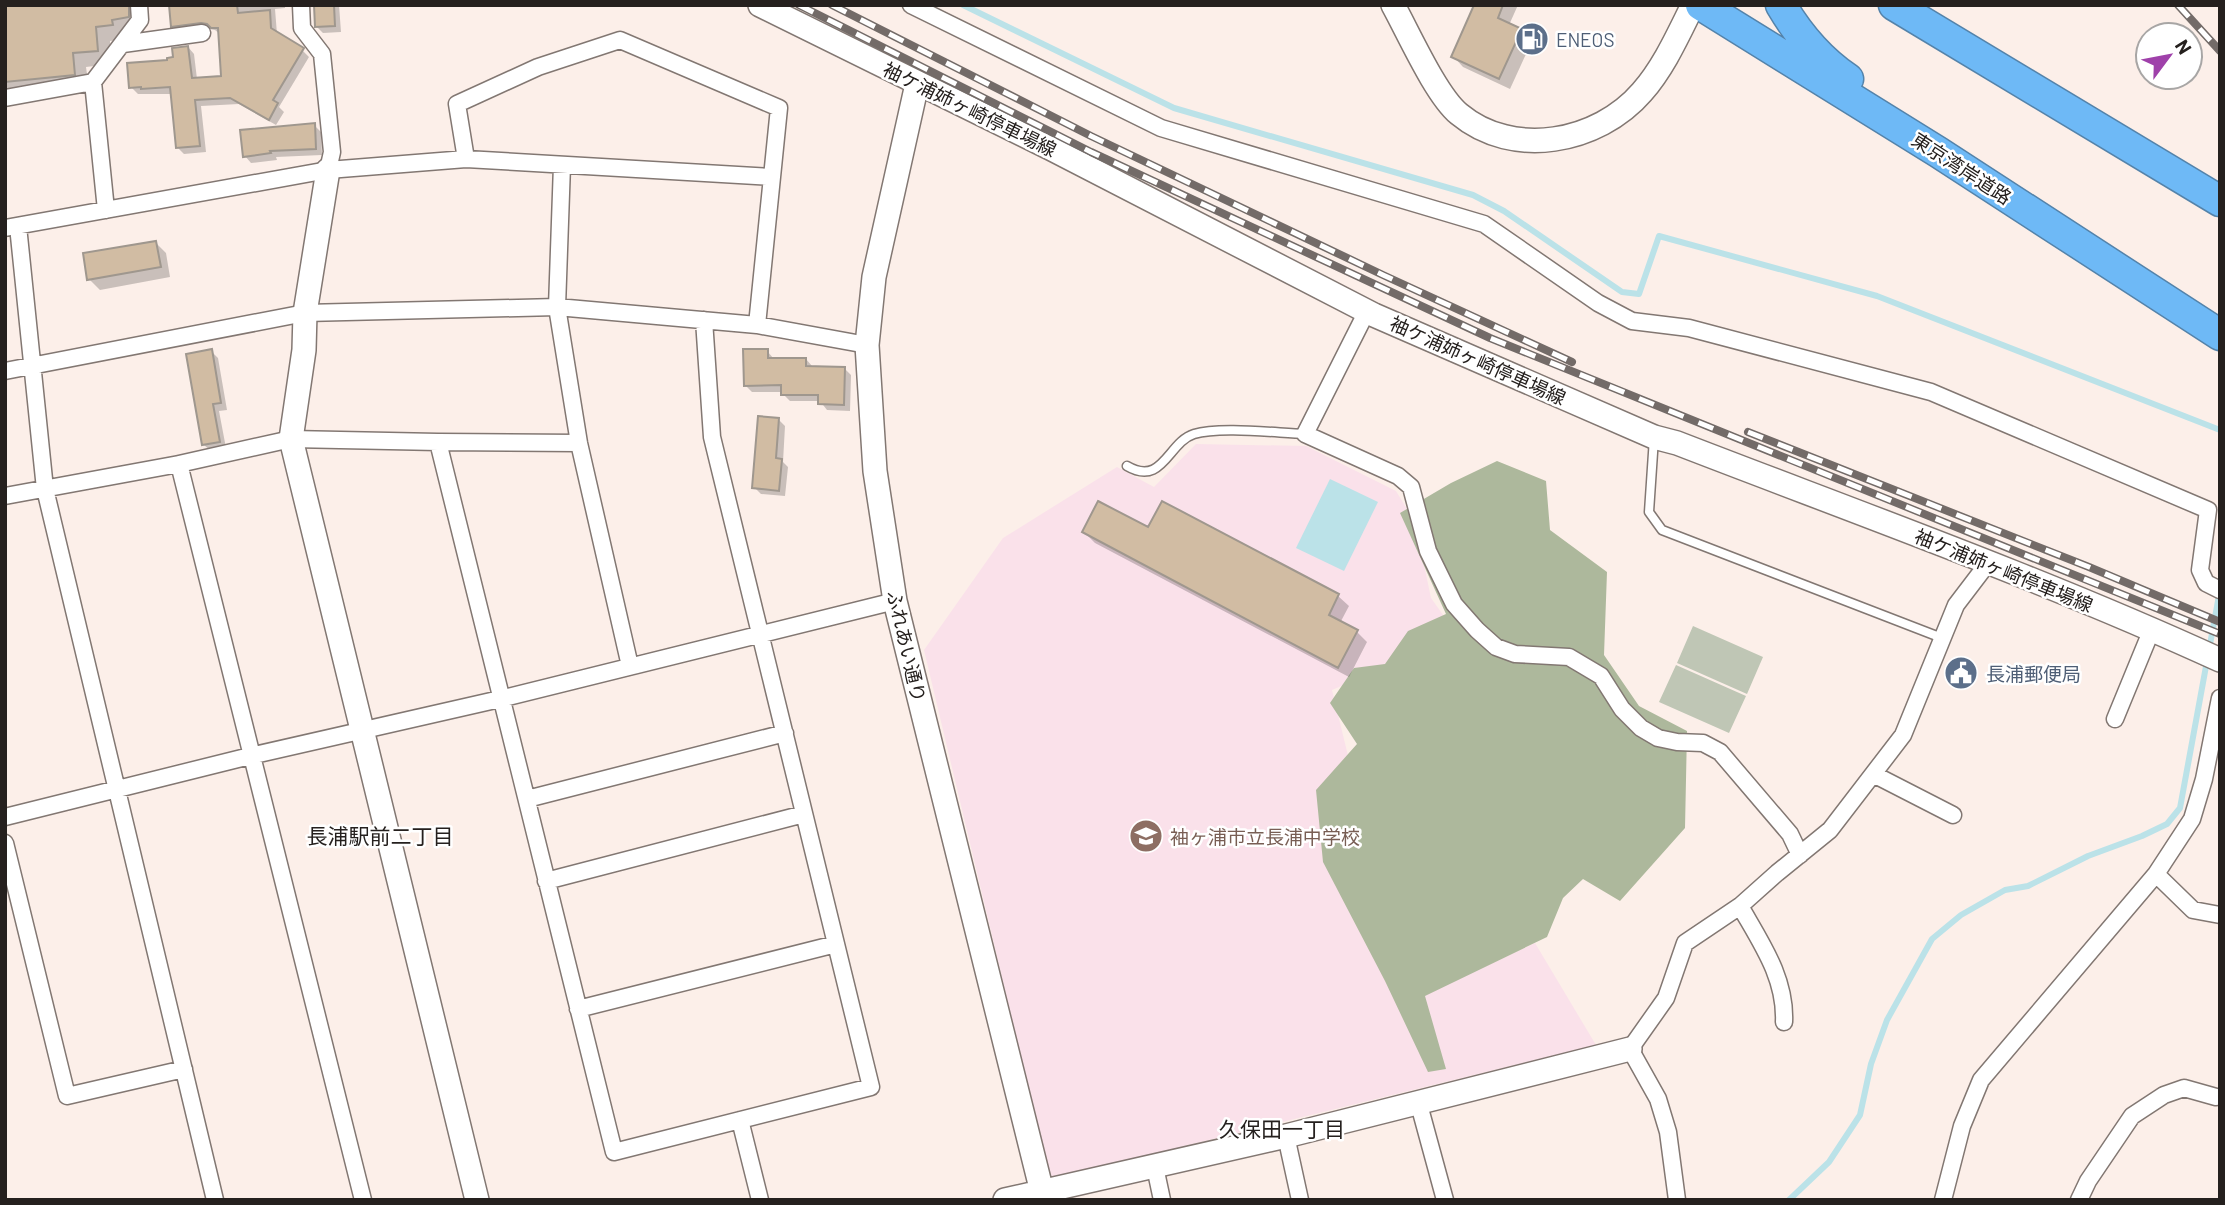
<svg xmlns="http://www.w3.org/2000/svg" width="2225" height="1205" viewBox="0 0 2225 1205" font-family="Barlow,'Noto Sans JP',sans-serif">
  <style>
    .education { fill: #fae1ea }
    .green { fill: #bfc6b5 }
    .forest { fill: #adb89c }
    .water { fill: #bbe2e8 }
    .shadow { fill: #0003 }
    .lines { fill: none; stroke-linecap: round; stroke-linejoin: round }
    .stream { stroke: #bbe2e8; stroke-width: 6 }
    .building { fill: #d1bca3; stroke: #9f978e; stroke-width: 2 }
    .lane-casing { stroke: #827772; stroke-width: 11 }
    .street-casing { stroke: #827772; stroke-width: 19 }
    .secondary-casing { stroke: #827772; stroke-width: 26 }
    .highway-casing { stroke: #5483aa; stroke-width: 33 }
    .lane { stroke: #fff; stroke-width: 8 }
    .street { stroke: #fff; stroke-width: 16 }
    .secondary { stroke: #fff; stroke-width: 23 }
    .highway { stroke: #6eb9f6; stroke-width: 30 }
    .rail-casing { stroke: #736b68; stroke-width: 8 }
    .rail { stroke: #fff; stroke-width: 5; stroke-dasharray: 16; stroke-linecap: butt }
    .labels { text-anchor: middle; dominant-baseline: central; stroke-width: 5; stroke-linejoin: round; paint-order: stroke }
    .service-label { font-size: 19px; fill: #4e5e75; stroke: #fff; text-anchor: start }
    .street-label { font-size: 19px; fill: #25201e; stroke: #fff }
    .education-label { font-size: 19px; fill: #785e54; stroke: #fff; text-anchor: start }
    .neighbourhood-label { font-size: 21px; fill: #25201e; stroke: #fff }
  </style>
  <rect width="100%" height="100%" fill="#fcefe9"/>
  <path class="education" d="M1196,444L1306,446L1396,491L1415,522L1431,598L1458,636L1332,690L1352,772L1418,998L1535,943L1596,1045L1050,1179L924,650L1003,538L1117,467L1154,487Z"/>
  <path class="green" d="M1693,626L1763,657L1747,694L1677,663Z
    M1676,665L1746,696L1729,733L1659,702Z"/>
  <path class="forest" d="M1497,461L1546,481L1550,530L1607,572L1604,655L1639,706L1687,731L1685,828L1620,901L1583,879L1563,898L1547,937L1425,996L1446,1069L1428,1072L1385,981L1323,862L1316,790L1357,744L1330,703L1354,668L1385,664L1408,631L1446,614L1400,513L1451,483Z"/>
  <path class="water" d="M1330,479L1378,502L1344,571L1296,548Z"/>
  <path class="shadow" d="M5,5H138L141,32L125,34L126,39L110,41L111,64L86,67L89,88L5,97Z
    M171,5H285V8L275,9L277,34L302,50L309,57L279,107L284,112L276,125L239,104L201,106L206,152L184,154L178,148L172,94H138L131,87L175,59L188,47L194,54L197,79L223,77L220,34L215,30L209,29L179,33L172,26Z
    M315,5H339L341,32L323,33L316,26Z
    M1476,5H1518L1509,25L1521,30L1532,41L1510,89L1463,67L1453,56Z
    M314,125L321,132L322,155L276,157L277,160L251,163L245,156Z
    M155,242L166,253L170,277L100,290L89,279Z
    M211,351L218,358L227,410L219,411L226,448L211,451L204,445Z
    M767,351L774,359H806L812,366L844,368L851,375L850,411L827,410L820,401H790L783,394V392H752L745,385Z
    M778,419L785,426L783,462L788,467L785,496L761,494L754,487Z
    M1148,529L1338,596L1349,606L1340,623L1357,632L1367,642L1349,677L1095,543L1084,532Z"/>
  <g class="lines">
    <path class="stream" d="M963,5L1174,108L1473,195L1504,211L1622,292L1639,294L1659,236L1877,296L2220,430
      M1789,1200L1829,1162L1860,1115L1871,1064L1887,1020L1932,939L1961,915L2005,890L2028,886L2088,856L2142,836L2167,824L2180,808L2220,590"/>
  </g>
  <path class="building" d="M5,5H129V17L112,20L113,25L96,27L98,51L73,53L75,75L5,82Z
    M169,5H237L238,13L270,10L271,28L304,48L273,100L278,103L269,120L230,98L195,100L200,146L176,148L170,87L141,89V87L129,88L127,63L167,60V58L173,57L172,48L188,46L192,78L221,76L218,28H211L207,24L201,23L171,27Z
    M314,5H334L335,26L315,27Z
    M1474,5H1503L1498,18L1522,29L1499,79L1451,57Z
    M315,123L316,149L270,151L271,153L243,157L240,130Z
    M156,241L161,267L87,280L83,253Z
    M212,349L221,403L213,404L220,442L202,445L186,354Z
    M743,349H768V358H806V366L845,367L844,405L818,404V395H781V385L744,386Z
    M758,416L779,418L776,458L782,459L779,491L752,488Z
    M1098,501L1148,527L1162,501L1339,594L1329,615L1358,630L1338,668L1082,532Z"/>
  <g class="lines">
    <defs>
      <path id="lane" d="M1654,438L1649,512L1662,530L1942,638
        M1127,466C1163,487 1168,442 1194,434C1220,426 1276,433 1305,434"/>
      <path id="street" d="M301,5L302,28L322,54L332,152L328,170
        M911,5L1161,128L1484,224L1598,303L1632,321L1689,328L1931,392L2208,510L2200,570L2206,583L2220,590
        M123,44L202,33
        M93,82L106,210
        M5,98L93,82L140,20L139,5
        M562,165L557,307L579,443L630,666
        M18,226L45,489L215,1200
        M5,228L328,170L466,159L772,177L779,108L620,40L538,67L457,104L466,159
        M1367,311L1305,434L1398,476L1411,487L1428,551L1454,604L1477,630L1496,647L1515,654L1569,657L1601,676L1622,709L1641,728L1658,738L1677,742L1703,743L1720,752L1790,834L1800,855
        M757,325L772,177
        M5,371L305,313L557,307L757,325L867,345
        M438,442L614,1152L871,1087L712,437L704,320
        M179,464L363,1200
        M5,496L179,464L291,439L438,442L579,443
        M2115,719L2152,629
        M1873,774L1953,815
        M527,799L785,733
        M5,817L250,756L500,699L895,601
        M5,843L67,1096L184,1069
        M2156,874L2193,910L2220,915
        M546,881L804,814
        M1740,906C1761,943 1786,978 1784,1022
        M578,1009L836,944
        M1418,1101L1445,1200
        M740,1120L760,1200
        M1286,1136L1300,1200
        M1155,1167L1162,1200
        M1677,1200L1668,1132L1658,1099L1630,1049L1666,998L1685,943L1740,906L1777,873L1830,830L1903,735L1956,605L1988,563
        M1943,1200L1962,1126L1981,1080L2156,874L2192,819L2204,779L2220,698
        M2079,1200L2088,1181L2132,1116L2164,1095L2184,1088L2216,1097"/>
      <path id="secondary" d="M760,5L1052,149L1374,315L1654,437L1677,443C1858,513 2043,579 2220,660
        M1393,5C1409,34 1436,95 1459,114C1513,159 1598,143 1642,92C1664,67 1678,35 1693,5
        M917,84L874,277L867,345L875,471L895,601L1044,1200
        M328,170L305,313L304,350L291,439L477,1200
        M1005,1200L1286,1136L1630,1049"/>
      <path id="highway" d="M1701,5L1938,152L2220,335
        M1781,5C1798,34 1820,60 1848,79
        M1894,5L2220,201"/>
    </defs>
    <use href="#lane" class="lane-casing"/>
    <use href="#street" class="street-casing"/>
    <use href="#secondary" class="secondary-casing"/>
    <use href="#highway" class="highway-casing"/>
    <use href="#lane" class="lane"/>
    <use href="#street" class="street"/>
    <use href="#secondary" class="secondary"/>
    <use href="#highway" class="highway"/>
    <defs>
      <path id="rail" d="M799,5L1091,152L1490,338L2220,634
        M832,5L1091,136L1383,275L1572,362
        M2178,5L2220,51
        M1748,432L2089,567L2220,622"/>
    </defs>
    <use href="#rail" class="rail-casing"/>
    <use href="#rail" class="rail"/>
  </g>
  <defs>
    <symbol id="fuel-disc" viewBox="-11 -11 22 22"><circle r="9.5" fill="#5c6f8a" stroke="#fff"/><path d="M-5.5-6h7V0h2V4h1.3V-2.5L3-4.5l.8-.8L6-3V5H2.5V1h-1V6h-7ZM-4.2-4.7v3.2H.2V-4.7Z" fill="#fff"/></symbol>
    <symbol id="civic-disc" viewBox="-11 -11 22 22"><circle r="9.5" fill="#5c6f8a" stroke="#fff"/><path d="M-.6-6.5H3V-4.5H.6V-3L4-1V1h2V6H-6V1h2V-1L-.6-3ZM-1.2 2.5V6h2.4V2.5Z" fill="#fff"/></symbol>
    <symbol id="school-disc" viewBox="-11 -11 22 22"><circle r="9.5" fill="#8d6e63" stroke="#fff"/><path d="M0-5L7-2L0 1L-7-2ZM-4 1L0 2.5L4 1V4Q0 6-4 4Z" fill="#fff"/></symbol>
  </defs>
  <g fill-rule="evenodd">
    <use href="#fuel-disc" x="1513" y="20" width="38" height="38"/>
    <use href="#civic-disc" x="1942" y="654" width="38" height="38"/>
    <use href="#school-disc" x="1127" y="817" width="38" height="38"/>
  </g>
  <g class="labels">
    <g class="service-label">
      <text x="1556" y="39">ENEOS</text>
      <text x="1986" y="673">長浦郵便局</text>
    </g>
    <g class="street-label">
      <text transform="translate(970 109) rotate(26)">袖ケ浦姉ヶ崎停車場線</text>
      <text transform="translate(1962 168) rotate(33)">東京湾岸道路</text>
      <text transform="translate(1478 360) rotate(24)">袖ケ浦姉ヶ崎停車場線</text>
      <text transform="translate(2004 570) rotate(22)">袖ケ浦姉ヶ崎停車場線</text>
      <text transform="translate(907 646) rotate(77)">ふれあい通り</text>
    </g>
    <g class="education-label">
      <text x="1170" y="836">袖ヶ浦市立長浦中学校</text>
    </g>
    <g class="neighbourhood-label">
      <text x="380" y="835">長浦駅前二丁目</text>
      <text x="1282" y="1128">久保田一丁目</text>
    </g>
  </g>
  <rect width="2225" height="1205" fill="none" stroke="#25201e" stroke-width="14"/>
  <g transform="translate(2169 56) rotate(58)"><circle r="33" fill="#ffffff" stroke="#a8a6a5" stroke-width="2"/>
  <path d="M0-5L12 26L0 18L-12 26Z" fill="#9f41aa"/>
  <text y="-10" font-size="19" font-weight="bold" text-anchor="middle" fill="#25201e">N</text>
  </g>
</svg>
